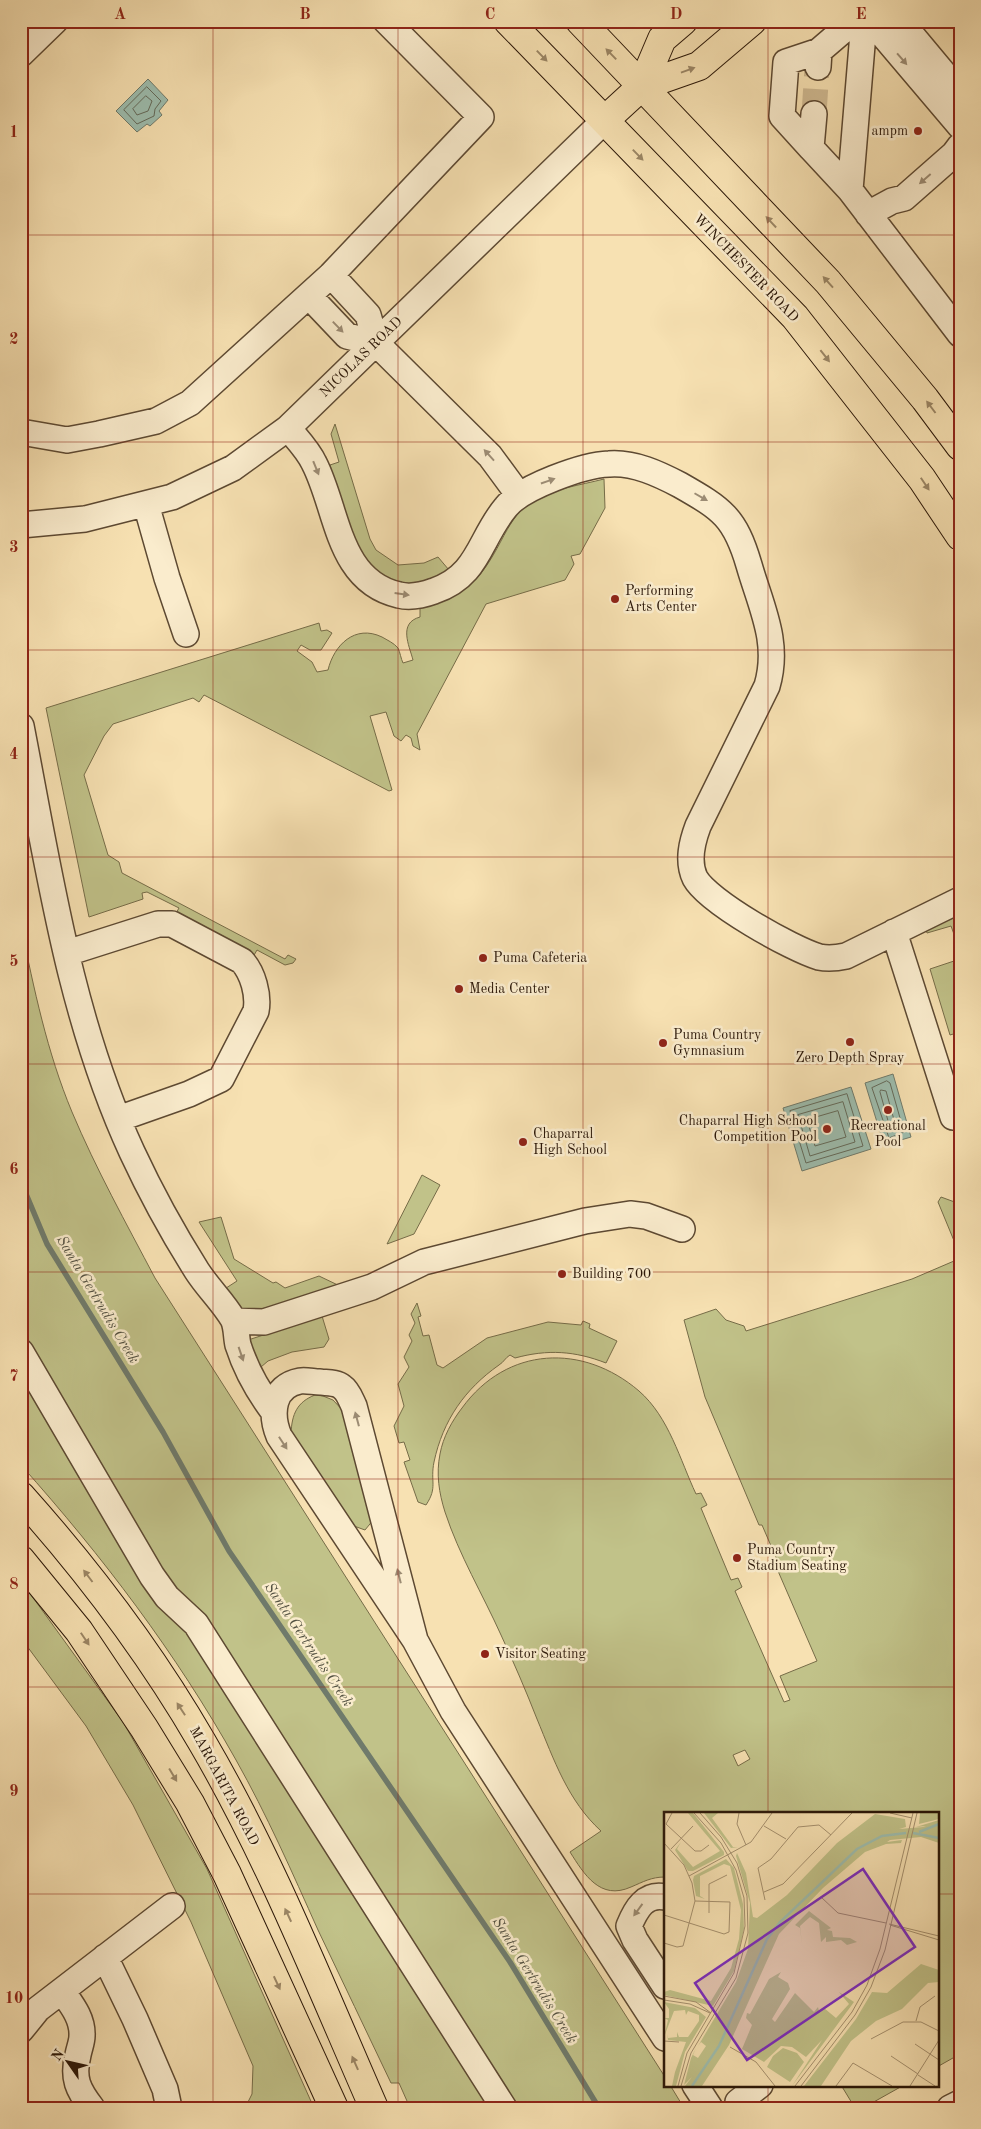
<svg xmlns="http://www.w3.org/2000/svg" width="981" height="2129" viewBox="0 0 981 2129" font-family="'Old Standard TT',serif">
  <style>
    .green { fill: #c1c289; stroke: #766c48; fill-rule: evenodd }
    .water { fill: #9dbdae; stroke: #6f7a6b }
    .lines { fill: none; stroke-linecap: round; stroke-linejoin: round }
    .shore { stroke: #646a5a; stroke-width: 1 }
    .stream { stroke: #6f7a6b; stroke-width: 5.5 }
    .minor-tunnel { stroke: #ceb890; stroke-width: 25; stroke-dasharray: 25 12; stroke-linecap: butt }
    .minor-casing { stroke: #5d4932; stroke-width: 28 }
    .major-casing { stroke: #2a1607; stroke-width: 30 }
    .minor { stroke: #faeccd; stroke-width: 25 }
    .major { stroke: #f7e1b2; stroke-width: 28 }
    .oneway { fill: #9b8665 }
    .oneway2 { fill: #9c8c74 }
    .grid { fill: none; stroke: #8f2418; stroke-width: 1; stroke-opacity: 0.55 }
    .poi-dot { fill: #8f2418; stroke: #faeccd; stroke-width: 2 }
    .labels { text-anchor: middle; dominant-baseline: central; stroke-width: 5; stroke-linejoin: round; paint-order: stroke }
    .poi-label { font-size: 14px; fill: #2a1607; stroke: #faeccd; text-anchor: start }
    .street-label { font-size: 14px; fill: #2a1607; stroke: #faeccd }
    .water-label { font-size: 15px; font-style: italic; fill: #525041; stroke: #faeccd }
    .inset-river { fill: none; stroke: #9dbdae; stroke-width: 2.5 }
    .inset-road { fill: none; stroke: #a5906e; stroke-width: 1 }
    .view { fill: #7b2cbf; fill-opacity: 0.15; stroke: #7b2cbf; stroke-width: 2.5 }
    .inset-edge { fill: none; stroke: #2a1607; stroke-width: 2.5 }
    .neatline { fill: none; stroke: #8f2418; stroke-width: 2 }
    .grid-label { font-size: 16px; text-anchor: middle; font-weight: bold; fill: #8f2418 }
  </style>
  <rect width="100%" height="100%" fill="#f7e1b2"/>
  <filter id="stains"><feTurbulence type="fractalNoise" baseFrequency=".004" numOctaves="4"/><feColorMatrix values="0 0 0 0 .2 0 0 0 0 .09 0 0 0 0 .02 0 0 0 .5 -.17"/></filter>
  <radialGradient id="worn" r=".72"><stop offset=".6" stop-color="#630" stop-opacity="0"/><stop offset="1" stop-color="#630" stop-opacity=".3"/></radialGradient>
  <path class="green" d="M335,424L370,539L376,550L398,565L424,563L438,557L449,570C442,573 436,578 429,581C405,591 366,572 357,550C345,523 338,493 330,465L339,462L331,434Z
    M604,479L605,508L580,554L571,556L574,564L565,580L486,604L417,734L420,750L413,746L411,738L406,735L401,741L394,736L386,712L370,716L392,790L389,791L204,695L199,702L193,698L113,724L104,736L84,775L108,855L119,862L122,873L285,959L288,955L296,959L293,963L285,965L257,950L253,957L175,915L179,908L147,892L142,893L143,899L89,917L46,708L319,623L321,631L327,630L332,633L321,650H310L301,645L297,651L312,662L317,672L328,670C334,645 355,624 382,637C387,640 394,643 398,648C400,652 401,659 403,663L413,660C409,645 398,623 420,617V607C465,597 480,581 501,541C509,526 517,511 531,502C551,489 581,485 604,479Z
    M960,915V935L955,937L951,926L927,933L926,930Z
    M21,926C34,989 47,1052 72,1112C96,1169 126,1223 155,1278L665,2077V2085H670L684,2108H400L407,2101L399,2083H391C367,2032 342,1981 318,1930C292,1872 267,1815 236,1760C176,1653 103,1557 21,1465Z
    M960,959V1032L950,1035L930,969Z
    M422,1175L440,1185L414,1234L387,1244Z
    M941,1197L960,1204V2054L937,2067V1813H665V1877C651,1877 643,1882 631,1887C600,1901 584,1874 570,1852L601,1831C568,1801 554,1760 537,1719C526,1691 514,1663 501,1635C483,1595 459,1555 445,1512C439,1493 436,1474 440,1454C443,1437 452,1421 462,1408C507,1346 583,1343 639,1391C669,1417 680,1460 696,1494L701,1493L707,1505L701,1508L731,1580L738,1578L742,1587L735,1591L784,1702L790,1700L780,1676L817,1661L778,1571L781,1569L762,1525H759L705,1397L684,1320L716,1309L726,1320L744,1326L746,1331L912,1279L954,1261L957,1248L938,1202ZM745,1750L750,1759L738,1766L733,1755Z
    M221,1217L234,1259L273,1283L276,1282L285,1288L319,1276L342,1287L254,1311L241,1310L223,1290L237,1281L199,1222Z
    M417,1303L421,1316L418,1317L423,1336L429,1335L437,1365L443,1368L487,1338L548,1322L581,1325L583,1321L590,1324L589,1328L617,1341L606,1363C575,1351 548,1349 515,1358L510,1355C505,1358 504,1362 499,1365C465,1389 443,1420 434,1462C430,1482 438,1487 426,1505L418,1502L404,1462L410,1460L404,1442L399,1443L394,1426L404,1406L398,1384L409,1367L404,1357L412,1341L409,1335L415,1323L411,1314Z
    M322,1316L329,1339L324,1347L292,1352L268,1361L254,1373L245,1341Z
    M315,1395L323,1396L333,1400L348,1416L374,1519L365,1530L354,1526L291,1433C292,1414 297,1402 315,1395Z
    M21,1581L123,1722L207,1869L314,2108H245L252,2094L253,2066L191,1922L133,1805L86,1726L21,1638Z
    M841,2085H904L863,2108H855Z"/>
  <path class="water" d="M148,79L168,100L159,111L162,115L150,126L147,124L137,132L116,111Z
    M893,1074L911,1137L884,1145L865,1083Z
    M851,1087L871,1149L802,1171L783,1108Z"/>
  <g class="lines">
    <path class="shore" d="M147,87L161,101L155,109L154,116L137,124L124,110Z
      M146,96L152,101L148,111L137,115L133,109Z
      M887,1081L890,1083L904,1132L889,1138L872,1088Z
      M881,1090L886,1091L896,1127L895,1130L890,1128L880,1092Z
      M847,1094L863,1146L806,1163L790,1111Z
      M843,1102L855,1142L810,1156L798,1115Z
      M838,1111L846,1137L815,1146L807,1120Z"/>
    <path class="stream" d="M21,1182L47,1244L163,1432L229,1551L510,1962L599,2108"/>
    <path class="minor-tunnel" d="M814,114L817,68"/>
    <defs>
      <path id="minor" d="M871,21L960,126
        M900,21L960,93
        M21,54L55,21
        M818,67L819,51L854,21
        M814,114L811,148L850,190L960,334
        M811,148L782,116L786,62L819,51
        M850,190L864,21
        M868,214L892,201L904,198L954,154L960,146
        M331,275L368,315L376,343L490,456L518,494
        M309,296L347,336L376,343
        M288,428C297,439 308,450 314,463C338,509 337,581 399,595C411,598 423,595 434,591C479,576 479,539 506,507C522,487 583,465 609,464C634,462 659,474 680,485C722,509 735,517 749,565C761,607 780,642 767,686L698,826C692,842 687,861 695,878C708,902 792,949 819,957C828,959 837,958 846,956L960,900
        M21,432L67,440L99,434L156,421L190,403L331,275L481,117L386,21
        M146,504L167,578L186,634
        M21,525L85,519L172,497L233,468L288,428L605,120
        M21,726C49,870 70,1018 132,1152C151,1193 173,1233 197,1271C208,1288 223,1302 233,1319C237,1327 236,1337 238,1345C246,1370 258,1391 273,1411
        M894,932L953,1117
        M67,953L158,924H172L242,961C253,973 259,995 256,1011L221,1079L189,1094L118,1119
        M234,1321L264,1322L372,1287L424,1262L585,1221L630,1214L646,1216L682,1229
        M21,1352L152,1576L167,1597L196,1624L504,2108
        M415,1640L354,1406C351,1400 348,1391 342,1387C336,1382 326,1383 320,1382C314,1382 306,1380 300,1381C272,1386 270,1414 279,1436L415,1640L453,1711L665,2038
        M665,1897C645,1893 636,1909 629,1926L635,1940L665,1986
        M105,1957L135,2019L165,2089L169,2108
        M62,1991C71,2004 83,2018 82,2036C82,2042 79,2049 78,2055C72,2078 78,2090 92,2108
        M21,2030L38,2009L172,1906
        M695,2085L710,2108
        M738,2102L760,2085
        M950,2108L960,2103"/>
      <path id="major" d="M508,21L795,317L922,479L960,536
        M580,21L828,282L925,399L960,446
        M642,86L662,39L683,21
        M605,120L642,86L699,66L752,21
        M21,1496C89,1572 151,1654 202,1742C270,1858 320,1985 374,2108
        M21,1560L79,1631L144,1728L190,1803L227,1874L334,2108"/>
    </defs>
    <use href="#minor" class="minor-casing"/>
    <use href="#major" class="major-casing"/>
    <use href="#minor" class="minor"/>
    <use href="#major" class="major"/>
  </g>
  <defs><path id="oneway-solid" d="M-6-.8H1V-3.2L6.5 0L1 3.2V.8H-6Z" transform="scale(1.25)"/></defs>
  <g class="oneway">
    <use href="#oneway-solid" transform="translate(611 54) rotate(-134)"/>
    <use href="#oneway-solid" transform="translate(542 56) rotate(46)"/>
    <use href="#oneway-solid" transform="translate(688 70) rotate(-20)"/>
    <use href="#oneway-solid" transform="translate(638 155) rotate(46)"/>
    <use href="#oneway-solid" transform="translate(771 222) rotate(-133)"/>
    <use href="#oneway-solid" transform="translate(828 282) rotate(-132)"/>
    <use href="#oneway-solid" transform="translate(825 356) rotate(52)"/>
    <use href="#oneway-solid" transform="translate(931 407) rotate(-127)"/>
    <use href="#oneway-solid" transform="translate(925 484) rotate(56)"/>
    <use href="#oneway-solid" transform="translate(88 1576) rotate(-127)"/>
    <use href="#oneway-solid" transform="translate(85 1639) rotate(56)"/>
    <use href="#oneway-solid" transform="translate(181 1709) rotate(-123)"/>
    <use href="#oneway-solid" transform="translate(173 1775) rotate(59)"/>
    <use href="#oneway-solid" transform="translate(288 1915) rotate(-115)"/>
    <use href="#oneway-solid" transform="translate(277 1983) rotate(65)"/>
    <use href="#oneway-solid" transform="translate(355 2063) rotate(-114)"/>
  </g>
  <g class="oneway2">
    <use href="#oneway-solid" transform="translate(902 59) rotate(49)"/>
    <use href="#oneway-solid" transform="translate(925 179) rotate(139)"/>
    <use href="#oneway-solid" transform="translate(338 327) rotate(46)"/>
    <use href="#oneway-solid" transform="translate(489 455) rotate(-132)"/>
    <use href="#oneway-solid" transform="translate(316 468) rotate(68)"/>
    <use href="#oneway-solid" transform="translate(548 481) rotate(-19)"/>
    <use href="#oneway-solid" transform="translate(701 497) rotate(30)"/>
    <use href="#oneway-solid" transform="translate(402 594) rotate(8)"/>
    <use href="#oneway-solid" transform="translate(241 1354) rotate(71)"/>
    <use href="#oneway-solid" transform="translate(357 1419) rotate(-105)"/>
    <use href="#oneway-solid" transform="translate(283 1443) rotate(57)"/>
    <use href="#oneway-solid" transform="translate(399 1576) rotate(-104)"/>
    <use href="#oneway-solid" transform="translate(638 1910) rotate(126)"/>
  </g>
  <path class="grid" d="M213,21V2108M398,21V2108M583,21V2108M768,21V1813M21,235H960M21,442H960M21,650H960M21,857H960M21,1064H960M21,1272H960M21,1479H960M21,1687H960M21,1894H665M937,1894H960M768,2085V2108"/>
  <g class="poi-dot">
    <circle cx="918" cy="131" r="5"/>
    <circle cx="615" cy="599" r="5"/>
    <circle cx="483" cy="958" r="5"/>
    <circle cx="459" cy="989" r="5"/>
    <circle cx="850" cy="1042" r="5"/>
    <circle cx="663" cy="1043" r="5"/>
    <circle cx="888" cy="1110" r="5"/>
    <circle cx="827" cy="1129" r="5"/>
    <circle cx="523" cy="1142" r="5"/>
    <circle cx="562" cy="1274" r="5"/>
    <circle cx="737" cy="1558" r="5"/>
    <circle cx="485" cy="1654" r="5"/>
  </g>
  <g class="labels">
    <g class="poi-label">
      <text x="908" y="131" text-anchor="end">ampm</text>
      <text x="625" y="591">Performing<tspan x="625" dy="16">Arts Center</tspan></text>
      <text x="493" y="958">Puma Cafeteria</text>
      <text x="469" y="989">Media Center</text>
      <text x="673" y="1035">Puma Country<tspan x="673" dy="16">Gymnasium</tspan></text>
      <text x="850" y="1058" text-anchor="middle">Zero Depth Spray</text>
      <text x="817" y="1121" text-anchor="end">Chaparral High School<tspan x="817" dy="16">Competition Pool</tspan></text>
      <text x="888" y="1126" text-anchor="middle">Recreational<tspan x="888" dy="16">Pool</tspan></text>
      <text x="533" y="1134">Chaparral<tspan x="533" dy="16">High School</tspan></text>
      <text x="572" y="1274">Building 700</text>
      <text x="747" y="1550">Puma Country<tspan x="747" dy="16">Stadium Seating</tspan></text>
      <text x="495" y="1654">Visitor Seating</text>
    </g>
    <g class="street-label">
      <text transform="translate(746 268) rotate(46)">WINCHESTER ROAD</text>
      <text transform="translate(361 357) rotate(-44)">NICOLAS ROAD</text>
      <text transform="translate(224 1786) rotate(62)">MARGARITA ROAD</text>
    </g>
    <g class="water-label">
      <text transform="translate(97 1300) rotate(59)">Santa Gertrudis Creek</text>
      <text transform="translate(308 1645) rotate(56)">Santa Gertrudis Creek</text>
      <text transform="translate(534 1981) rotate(58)">Santa Gertrudis Creek</text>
    </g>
  </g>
  <g transform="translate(664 1812)">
    <rect width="275" height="275" fill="#f7e1b2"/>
    <path d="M24,1H29L60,40V43L29,59H24L11,38L17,30L13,37L29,55L56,39ZM40,1H54L48,6L69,35H74L67,36ZM256,1H275V7L255,12ZM211,2L241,7L242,15L235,17L259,15L262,14L252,15L275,8V31L257,25L226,28L223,30L238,28L237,31L222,32L201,40L159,76L115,122L65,233L38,274H21L28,265L20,273L27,246L32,236L29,243L34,246L42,234L37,230L34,234L72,170L84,137L86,91L72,44L73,41L82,61L89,105L93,106L123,83L173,31ZM62,47L70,56L79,92L80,117L70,159L49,194L0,183V180L6,178L47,189L67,156L75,127L77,98L66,54L60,52L36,64V84L41,87L32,84L29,68L30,64ZM145,99L167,116L163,118L168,119L169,125L186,126L193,130L183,133L177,128L162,130V125L157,130L155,111L146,105L136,114L138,132L136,116L131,113ZM257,152L275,158V170L264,171L238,197L212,209L187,229L157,274H140L192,207L208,180L223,181ZM117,160L114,165L124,171L126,177L108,207L111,210L131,181L150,200L154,195L155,199L160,196L172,206L185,192L175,180L190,190L128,274L158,228L142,245L128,235L117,234L100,250L78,237L88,213L82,206L83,201L86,202L105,167ZM0,190L31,196L42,205L21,240L12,274H8L11,260L22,230L4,228L3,222L4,226L13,225V220L15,225H24L35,209V203L24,199L22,203L21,198L10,199L0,225L4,208L0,206H5V197ZM119,236L133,241L140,250L126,270L103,255L109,244Z" fill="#c1c289"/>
    <path class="inset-river" d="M255,20L275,12M249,21L275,26M28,274L55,234L103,127L116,110L193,37L218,24L242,21"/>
    <path class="inset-road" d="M8,1L2,12L31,39H37L45,33M75,1L73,12L82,33M226,1L248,6M100,14L122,27M0,31L20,53L28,71L31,89L19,134L13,135L0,131M7,37L29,14M25,64L87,30L108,1M100,80L119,72L188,1M157,85L174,101L222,111M101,88L94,56L107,47L134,15L155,13L167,23M45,101V72L63,63M0,103L60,122L65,120L66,90L31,89M225,112L275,124M226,113L275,128M0,184L32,190L47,201M0,188L26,192L46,201M252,209L256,195L271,184M207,227L239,210H257L275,219M0,229L15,230M251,232L275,248M66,235L92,250L111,274M227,244L254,262M254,263L271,274M14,274L23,241L70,161L81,114L80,86L72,58L57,31L30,1M17,274L27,241L72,166L84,121L83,84L73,51L57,25L36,1M131,274L188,200L203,173L216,137L249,1M137,274L191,203L207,175L221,138L253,1M172,274L189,251L228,274M246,274L275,228"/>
    <path class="view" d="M199,57L251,135L83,248L31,171Z"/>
    <rect width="275" height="275" class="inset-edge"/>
  </g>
  <rect width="981" height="2129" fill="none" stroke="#f7e1b2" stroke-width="55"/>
  <g transform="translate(68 2062) rotate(304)" stroke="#faeccd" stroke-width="4" paint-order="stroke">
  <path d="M0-4L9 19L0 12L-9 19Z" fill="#2a1607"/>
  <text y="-8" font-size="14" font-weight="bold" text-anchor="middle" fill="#2a1607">N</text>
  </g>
  <rect x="28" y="28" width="926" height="2074" class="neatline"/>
  <g class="grid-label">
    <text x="120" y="19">A</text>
    <text x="305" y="19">B</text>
    <text x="490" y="19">C</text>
    <text x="676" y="19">D</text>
    <text x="861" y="19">E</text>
    <text x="14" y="137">1</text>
    <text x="14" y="344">2</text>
    <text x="14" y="552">3</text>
    <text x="14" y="759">4</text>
    <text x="14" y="966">5</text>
    <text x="14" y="1174">6</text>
    <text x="14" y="1381">7</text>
    <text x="14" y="1589">8</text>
    <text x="14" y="1796">9</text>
    <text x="14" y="2003">10</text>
  </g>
  <rect width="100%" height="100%" filter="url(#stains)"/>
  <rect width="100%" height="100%" fill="url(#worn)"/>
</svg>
